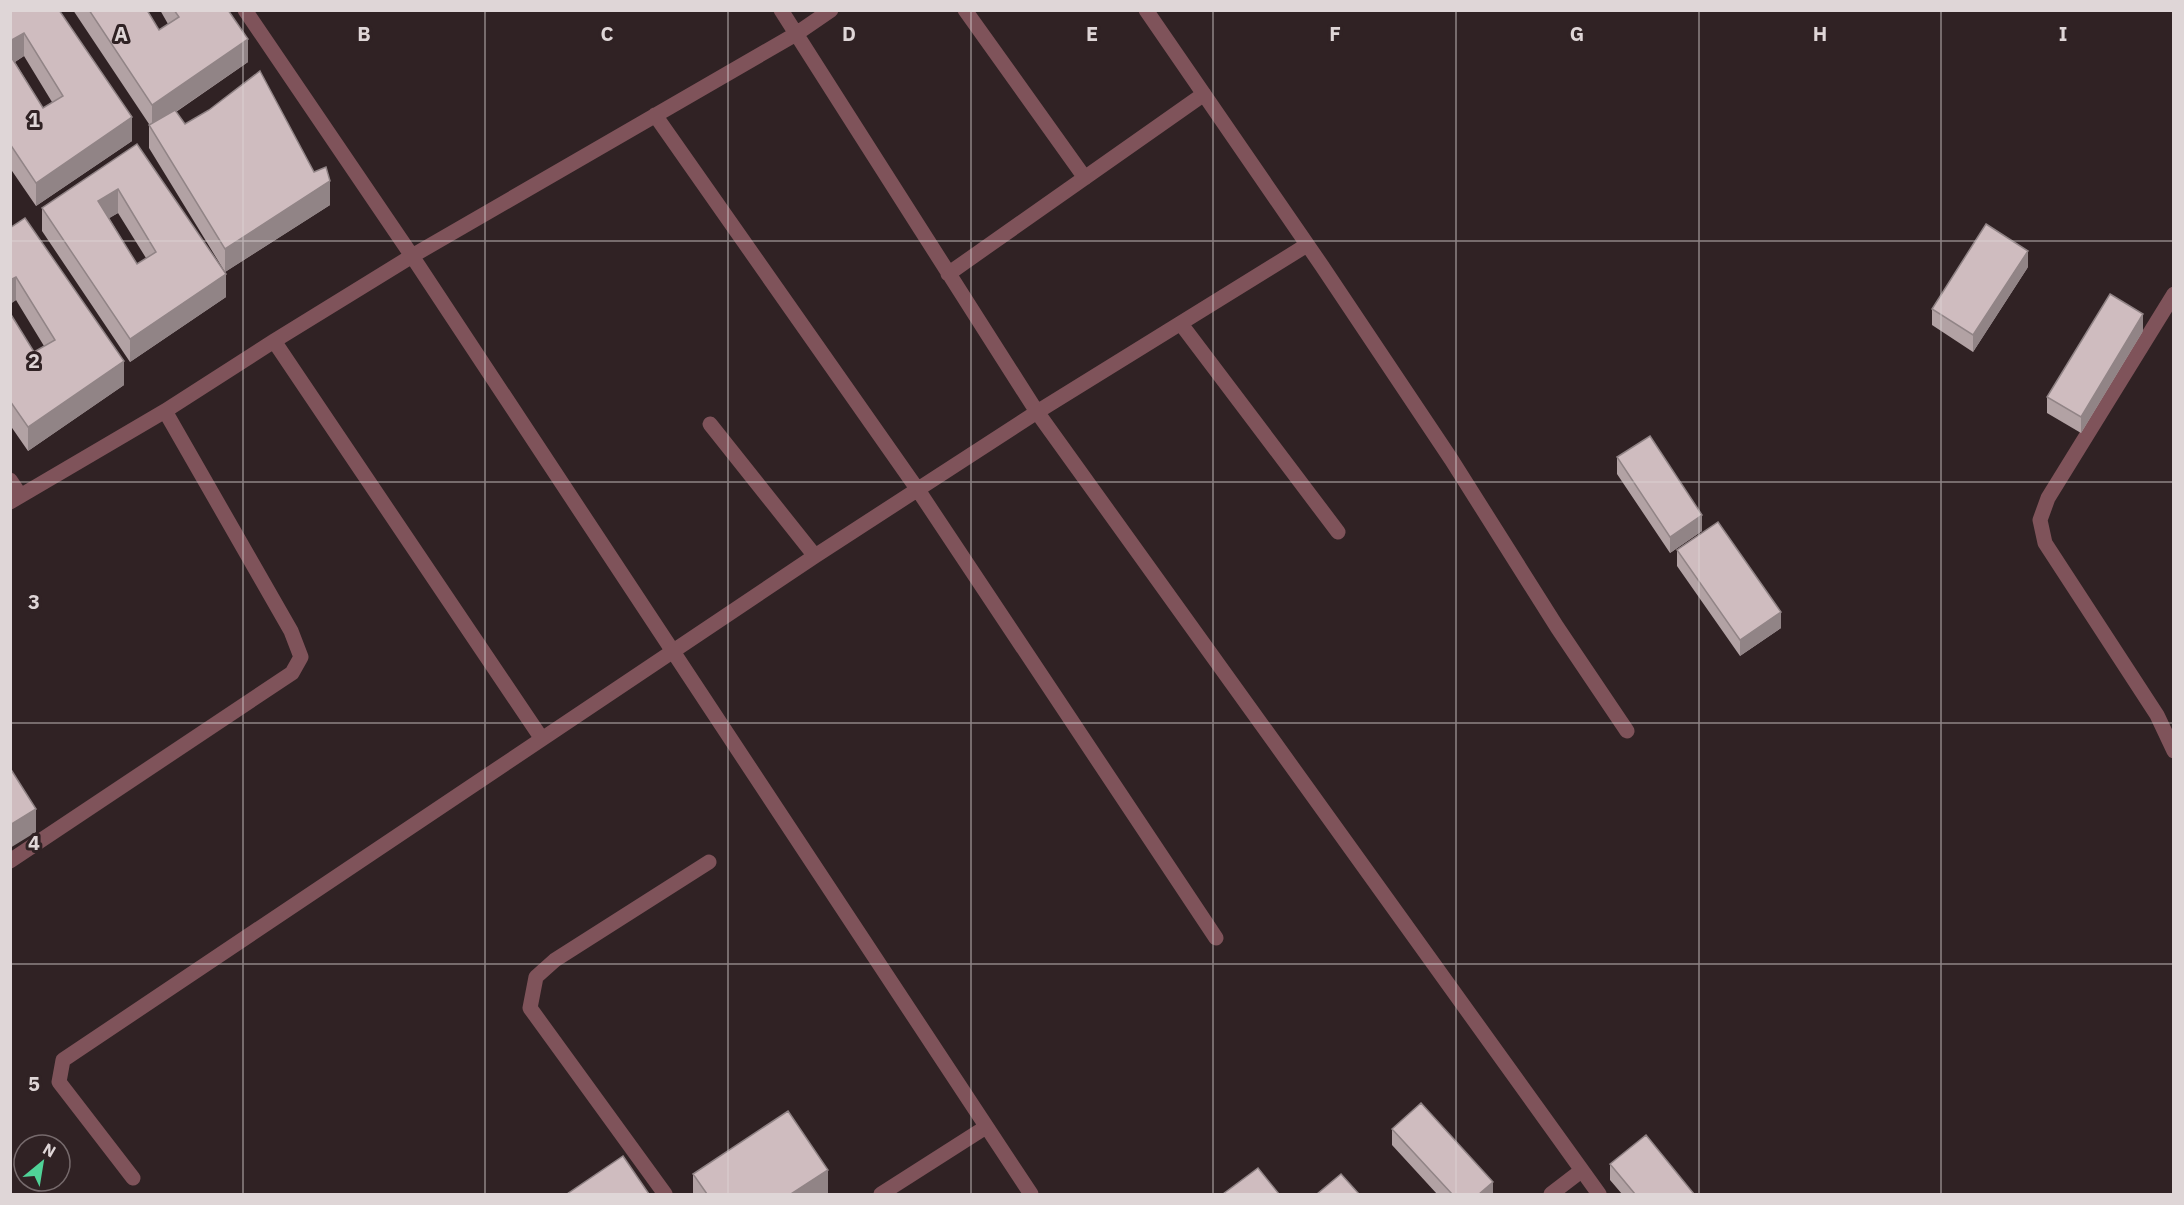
<svg xmlns="http://www.w3.org/2000/svg" width="2184" height="1205" viewBox="0 0 2184 1205" font-family="'IBM Plex Sans',sans-serif">
  <style>
    .lines { fill: none; stroke-linecap: round; stroke-linejoin: round }
    .minor { stroke: #7f535a; stroke-width: 15 }
    .wall { fill: #b2a2a4; fill-rule: evenodd }
    .shaded-wall { fill: #918486 }
    .building { fill: #cfbcbf; stroke: #918486; stroke-width: 1.5; fill-rule: evenodd }
    .grid { fill: none; stroke: #dfd6d7; stroke-width: 1.5; stroke-opacity: 0.55 }
    .grid-label { font-size: 20px; text-anchor: middle; font-weight: bold; fill: #dfd6d7; stroke: #302224; stroke-width: 6; stroke-linejoin: round; paint-order: stroke }
  </style>
  <rect width="100%" height="100%" fill="#302224"/>
  <g class="lines">
    <path class="minor" d="M245,10L412,256L1031,1194
      M781,10L1037,412L1599,1194
      M965,10L1085,178
      M1146,10L1322,266L1451,459L1557,627L1627,731
      M655,115L918,490L1216,938
      M948,274L1204,94
      M2174,294L2048,498L2040,520L2045,543L2157,715L2174,751
      M1181,324L1338,532
      M274,341L542,739
      M710,424L815,556
      M10,480L20,495
      M10,502L165,411L274,341L412,256L796,34L831,10
      M10,861L292,673L301,657L291,631L165,411
      M133,1178L59,1082L63,1060L815,556L1037,412L1307,245
      M665,1194L530,1008L536,977L555,960L709,862
      M881,1194L986,1127
      M1551,1194L1581,1171"/>
  </g>
  <path class="wall" d="M10,10L132,141L36,206L10,168ZM24,56L52,102L43,108L15,62Z
    M73,10H147L159,30L168,24L160,10H228L248,62L176,112L185,124L330,205L225,272L149,148V124Z
    M137,144L226,297L130,362L42,231V208ZM118,213L146,258L137,264L109,218Z
    M10,228L124,385L28,451L10,425V313L34,352L44,346L16,300L10,304Z
    M2028,267L1973,352L1932,325V309Z
    M2143,331L2081,433L2047,413V397Z
    M1617,457L1702,531L1670,553L1617,474Z
    M1677,550L1781,628L1740,656L1677,566Z
    M1392,1129L1493,1194H1437L1392,1145Z
    M1610,1164L1694,1194H1622L1610,1180Z
    M693,1174L828,1194H693Z"/>
  <path class="shaded-wall" d="M24,33V56L10,65V41Z
    M248,39V62L152,128V105Z
    M132,117V141L36,206V183Z
    M330,181V205L225,272V249Z
    M118,189V213L98,225V201Z
    M2028,251V267L1973,352V335Z
    M226,274V297L130,362V339Z
    M16,277V300L10,304V280Z
    M2143,314V331L2081,433V417Z
    M124,361V385L28,451V427Z
    M1702,515V531L1670,553V537Z
    M1781,612V628L1740,656V640Z
    M36,809V832L10,848V825Z
    M828,1170V1194H791Z
    M1493,1182V1194H1479Z"/>
  <path class="building" d="M10,10H59L132,117L36,183L10,144V55L43,108L63,96L24,33L10,41Z
    M89,10H147L159,30L179,17L174,10H228L248,39L152,105Z
    M260,71L314,172L326,167L330,181L225,249L149,125L175,110L185,124L209,110Z
    M137,144L226,274L130,339L42,208ZM118,189L156,252L137,264L98,201Z
    M25,218L124,361L28,427L10,401V313L34,352L55,340L16,277L10,280V228Z
    M1986,224L2028,251L1973,335L1932,309Z
    M2110,294L2143,314L2081,417L2047,397Z
    M1650,436L1702,515L1670,537L1617,457Z
    M1718,522L1781,612L1740,640L1677,550Z
    M10,768L36,809L10,825Z
    M1421,1103L1493,1182L1479,1194H1452L1392,1129Z
    M788,1111L828,1170L791,1194H707L693,1174Z
    M1646,1135L1694,1194H1635L1610,1164Z
    M623,1156L649,1194H567Z
    M1258,1168L1279,1194H1223Z
    M1341,1174L1359,1194H1317Z"/>
  <path class="grid" d="M243,10V1194M485,10V1194M728,10V1194M971,10V1194M1213,10V1194M1456,10V1194M1699,10V1194M1941,10V1194M10,241H2174M10,482H2174M10,723H2174M10,964H2174"/>
  <g class="grid-label">
    <text x="121" y="41">A</text>
    <text x="364" y="41">B</text>
    <text x="607" y="41">C</text>
    <text x="849" y="41">D</text>
    <text x="1092" y="41">E</text>
    <text x="1335" y="41">F</text>
    <text x="1577" y="41">G</text>
    <text x="1820" y="41">H</text>
    <text x="2063" y="41">I</text>
    <text x="34" y="127">1</text>
    <text x="34" y="368">2</text>
    <text x="34" y="609">3</text>
    <text x="34" y="850">4</text>
    <text x="34" y="1091">5</text>
  </g>
  <rect width="2184" height="1205" fill="none" stroke="#dfd6d7" stroke-width="24"/>
  <g transform="translate(42 1163) rotate(30)"><circle r="28" fill="#302224" stroke="#766a6c" stroke-width="1.5"/>
  <path d="M0-4.5L10 22L0 15L-10 22Z" fill="#50d398"/>
  <text y="-9" font-size="16" font-weight="bold" text-anchor="middle" fill="#dfd6d7">N</text>
  </g>
</svg>
